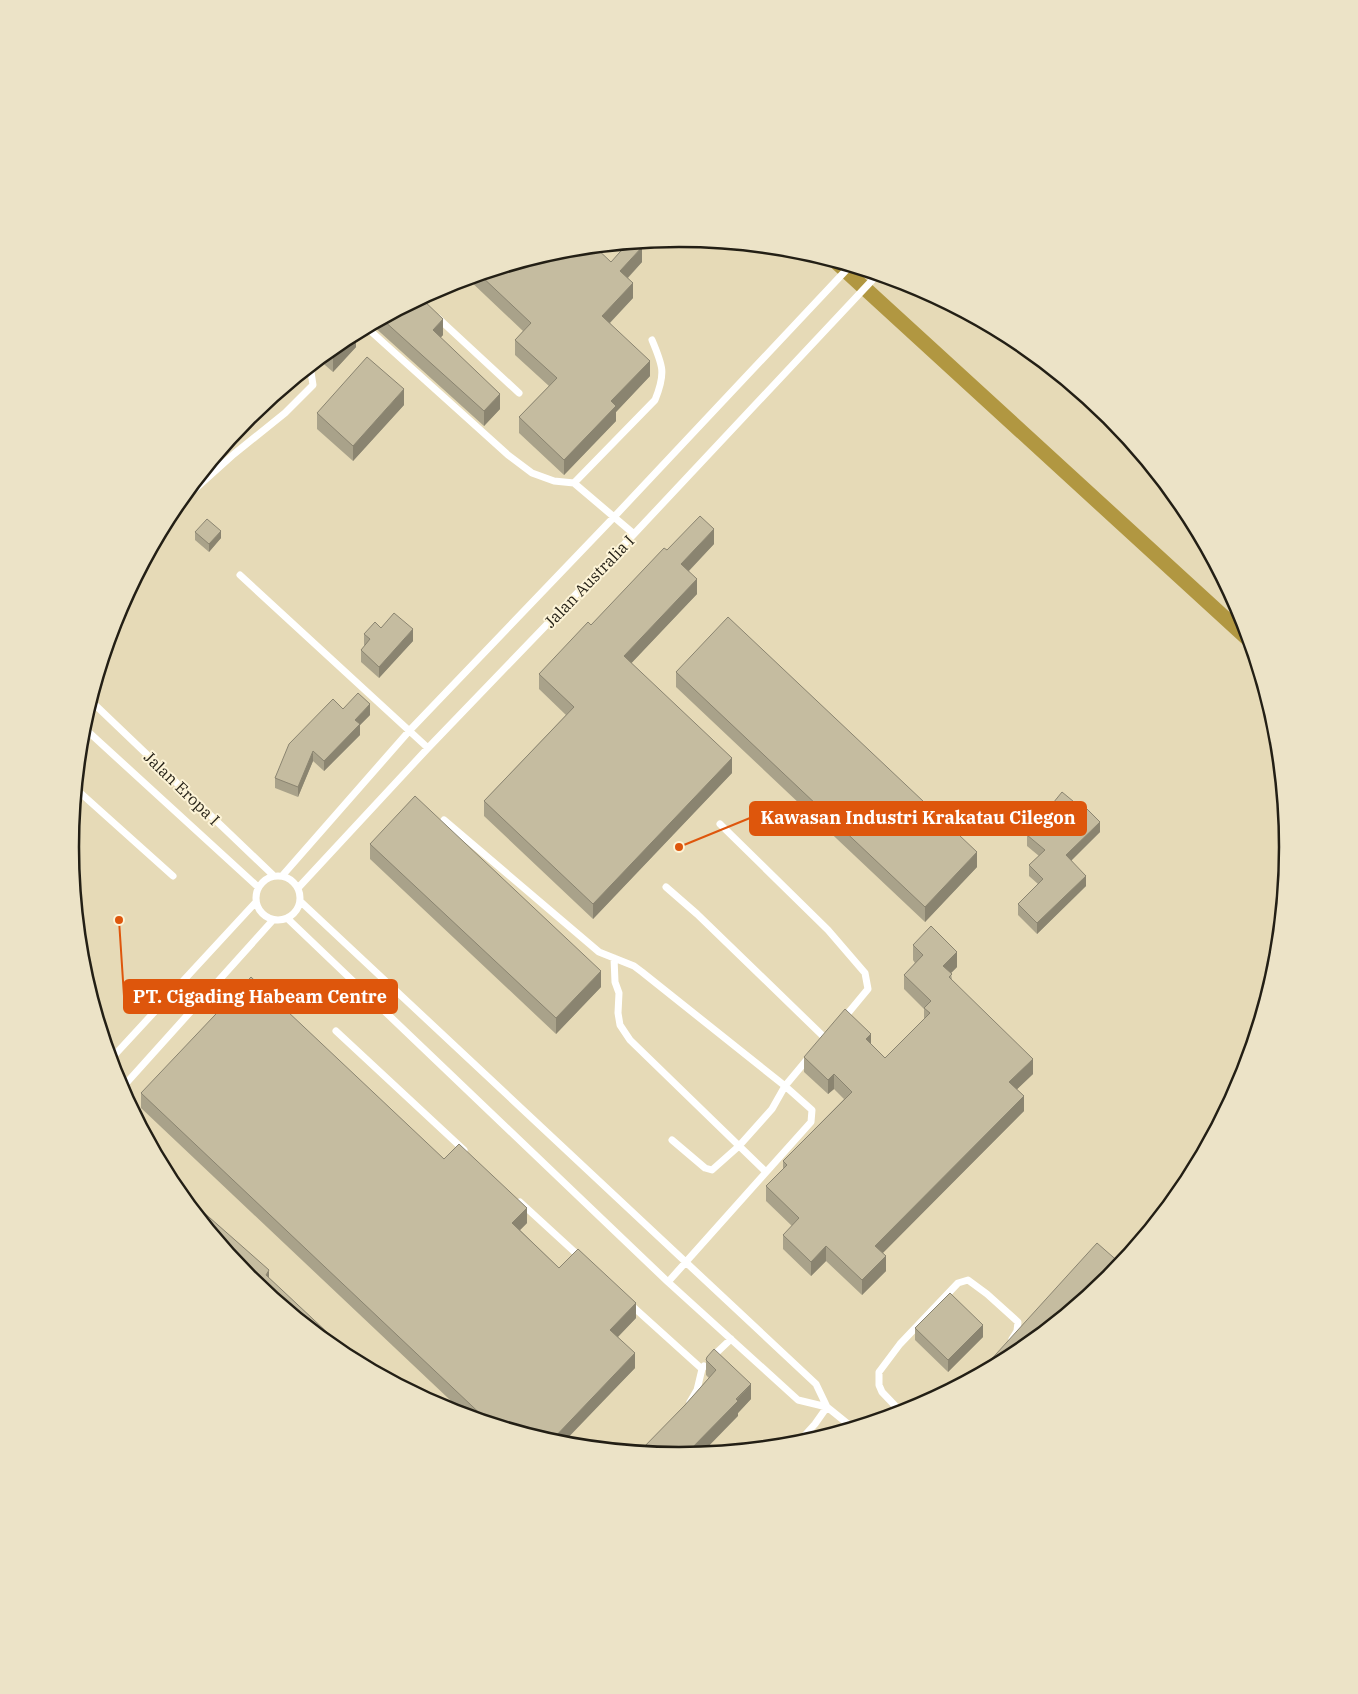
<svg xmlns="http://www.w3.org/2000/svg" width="1358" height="1694" viewBox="0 0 1358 1694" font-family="'IBM Plex Serif',serif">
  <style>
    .built { fill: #e6dab7 }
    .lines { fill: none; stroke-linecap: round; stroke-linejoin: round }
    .canal { stroke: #b19741; stroke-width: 15 }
    .service { stroke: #fff; stroke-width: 7 }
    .wall { fill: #a9a28a }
    .shaded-wall { fill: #8a8470 }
    .building { fill: #c5bca0; stroke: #8a8470 }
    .labels { text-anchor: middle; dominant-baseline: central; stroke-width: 4; stroke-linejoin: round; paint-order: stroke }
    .street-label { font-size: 16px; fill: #231f15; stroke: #fdf4d7 }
    .rim { fill: none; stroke: #231f15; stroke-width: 2.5 }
    .leader { fill: none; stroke: #de560c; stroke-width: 2 }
    .callout-dot { fill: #de560c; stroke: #fdf4d7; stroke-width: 2 }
    .callout { fill: #de560c; stroke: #de560c; stroke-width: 2 }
    .callout-label { font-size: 18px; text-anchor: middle; font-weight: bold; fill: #fff }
  </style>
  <rect width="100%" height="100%" fill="#f0e7ca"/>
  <path class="built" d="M72 847a607 607 0 1 1 1214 0a607 607 0 1 1-1214 0Z"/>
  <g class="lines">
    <path class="canal" d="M835,261L1249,640"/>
    <path class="service" d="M438,318L519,393
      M366,327L508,455L532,473L554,481L574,483L634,534
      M574,483L655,400C666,373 663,366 652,340
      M174,508L234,454L285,413L313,385L311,372L307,368
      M240,575L428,748
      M90,700L274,876
      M82,726L258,887
      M76,789L173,876
      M444,820L599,952L634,966L642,972L785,1086L812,1110L811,1122L668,1282
      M720,824L828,930L865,973L868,989L844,1018
      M256 898a22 22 0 1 1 44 0a22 22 0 1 1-44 0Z
      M282,876L410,730L614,517L850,266
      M666,887L697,914L825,1038
      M298,888L428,748L634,534L878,274
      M300,901L816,1384L827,1407
      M288,919L668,1282L798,1400L827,1407L853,1428
      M614,958L615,982L619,993L618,1013L620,1025L630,1040L766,1172
      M336,1031L464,1150
      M110,1060L255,903
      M121,1089L273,920
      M672,1140L705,1168L712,1170L739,1146L772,1109L785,1086L810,1056
      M520,1202L580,1257
      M630,1304L702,1369
      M711,1358L731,1339
      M690,1402L697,1390L702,1369L704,1366
      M902,1413L882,1392L879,1385V1372L900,1344L958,1283L968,1280L987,1294L1018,1322L1017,1331L1012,1339
      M796,1445L815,1424L827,1407"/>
  </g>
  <path class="wall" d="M560,250L611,262H642L628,278L633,298L610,323L650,376L616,412V421L564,475L519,433V417L549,386L515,355V340L523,331L467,278Z
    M421,298L443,335L440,338L500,409L484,426L371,324Z
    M341,340L356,347L333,372L318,359Z
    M404,405L353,461L317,429V413Z
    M195,532L221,538L209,552L195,540Z
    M714,544L689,571L697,594L631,663L732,773L593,919L484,816V801L566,715L539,689V674L591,625L667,550Z
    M381,628L413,641L379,678L361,662V650L365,646L364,645V634Z
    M676,672L977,867L925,922L676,687Z
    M343,709L370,715L360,725V735L324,771L313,761L298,797L275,788V778Z
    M1100,832L1071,860L1086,886L1037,934L1018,915V904L1038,884L1029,876V865L1039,856L1027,846V835Z
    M370,844L601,987L556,1034L370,859Z
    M913,945L957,967L951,973L952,980L1033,1074L1017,1089L1024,1111L882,1253L886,1271L862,1295L826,1261L811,1276L783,1249V1235L792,1226L766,1201V1186L783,1169V1161L844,1099L834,1089L828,1094L804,1072V1057L871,1044L885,1058L924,1019V1009L904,989V975L915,963L913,960Z
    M1276,968L1270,985L1268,983V975Z
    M141,1093L444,1159L527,1223L520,1230L559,1268L636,1318L618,1337L635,1368L560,1444L467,1416L141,1108Z
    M915,1328L983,1337L948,1372L915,1340Z
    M706,1360L751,1399L738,1413V1416L685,1405L709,1378L706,1375Z"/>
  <path class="shaded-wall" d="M642,247V262L620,286V271Z
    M633,283V298L602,331V316Z
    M443,319V335L433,346V330Z
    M356,333V347L333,372V358Z
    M650,361V376L616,412V421L564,475V460L611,401Z
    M283,388L274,397V395Z
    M404,389V405L353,461V446Z
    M500,394V409L484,426V411Z
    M714,529V544L681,579V564Z
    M221,531V538L209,552V544Z
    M697,579V594L624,671V656Z
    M413,629V641L379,678V667Z
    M370,704V715L360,725V735L324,771V761L355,720Z
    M313,751V761L298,797V787Z
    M732,758V773L593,919V904Z
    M1100,822V832L1066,866V855Z
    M977,852V867L925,922V907Z
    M1086,876V886L1037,934V923Z
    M957,952V967L943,981V966Z
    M601,971V987L556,1034V1018Z
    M871,1034V1048L866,1039Z
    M1033,1059V1074L1009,1097V1082Z
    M834,1074V1089L828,1094V1080Z
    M1024,1096V1111L875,1261V1246Z
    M527,1208V1223L512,1238V1223Z
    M826,1246V1261L811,1276V1262Z
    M886,1256V1271L862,1295V1280Z
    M269,1270V1285L266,1275Z
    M636,1303V1318L610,1345V1330Z
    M983,1325V1337L948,1372V1360Z
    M635,1353V1368L562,1444L551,1441Z
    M751,1384V1399L738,1413V1416L701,1454L685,1455Z"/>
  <path class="building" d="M636,242L642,247L620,271L633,283L602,316L650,361L611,401L616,406L564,460L519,417L557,378L515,340L531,323L479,274L560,250L594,246L611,262L628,243Z
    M421,298L443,319L433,330L500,394L484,411L382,319Z
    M356,332L333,358L327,352L341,340Z
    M367,357L404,389L353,446L317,413Z
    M700,516L714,529L681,564L697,579L624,656L732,758L593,904L484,801L574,707L539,674L588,622L591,625L664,548L667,550Z
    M207,519L221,531L209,544L195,532Z
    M394,613L413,629L379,667L361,650L370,639L364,634L375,622L381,628Z
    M728,617L977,852L925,907L676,672Z
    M358,693L370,704L355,720L360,724L324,761L313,751L298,787L275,778L289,744L333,699L343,709Z
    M1062,792L1085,811L1087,809L1100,822L1066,855L1086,876L1037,923L1018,904L1043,879L1029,865L1045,850L1027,835Z
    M415,796L601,971L556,1018L370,844Z
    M931,926L957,952L943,966L952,974L949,977L1033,1059L1009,1082L1024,1096L875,1246L886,1256L862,1280L826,1246L811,1262L783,1235L799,1218L766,1186L787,1165L783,1161L852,1092L834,1074L828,1080L804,1057L845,1009L871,1034L866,1039L885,1058L930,1013L924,1008L931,1001L904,975L923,955L913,945Z
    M1276,968L1272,980L1268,975Z
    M251,977L444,1159L459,1144L527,1208L512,1223L559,1268L578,1249L636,1303L610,1330L635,1353L551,1441L490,1423L141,1093Z
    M176,1188L269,1270L266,1275L361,1364L340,1353L248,1277L175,1189Z
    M1097,1243L1121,1264L1109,1278L1017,1354L977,1375Z
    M950,1293L983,1325L948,1360L915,1328Z
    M714,1349L751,1384L736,1399L738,1401L685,1455L679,1456L639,1452L685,1405L716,1370L706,1360L707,1357Z"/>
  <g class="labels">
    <g class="street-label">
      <text transform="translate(589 581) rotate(-46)">Jalan Australia I</text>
      <text transform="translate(182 788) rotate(44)">Jalan Eropa I</text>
    </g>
  </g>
  <path d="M0 0H1358V1694H0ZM79 847a600 600 0 1 1 1200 0a600 600 0 1 1-1200 0Z" fill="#ece3c7" fill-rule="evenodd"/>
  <path class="rim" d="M79 847a600 600 0 1 1 1200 0a600 600 0 1 1-1200 0Z"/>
  <path class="leader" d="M679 847L750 818M119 920L124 996"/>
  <g class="callout-dot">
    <circle cx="679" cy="847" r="5"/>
    <circle cx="119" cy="920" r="5"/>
  </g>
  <g class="callout">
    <rect x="750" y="802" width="336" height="33" rx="5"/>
    <rect x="124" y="980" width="273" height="33" rx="5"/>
  </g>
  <g class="callout-label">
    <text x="918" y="824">Kawasan Industri Krakatau Cilegon</text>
    <text x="260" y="1003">PT. Cigading Habeam Centre</text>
  </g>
</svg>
